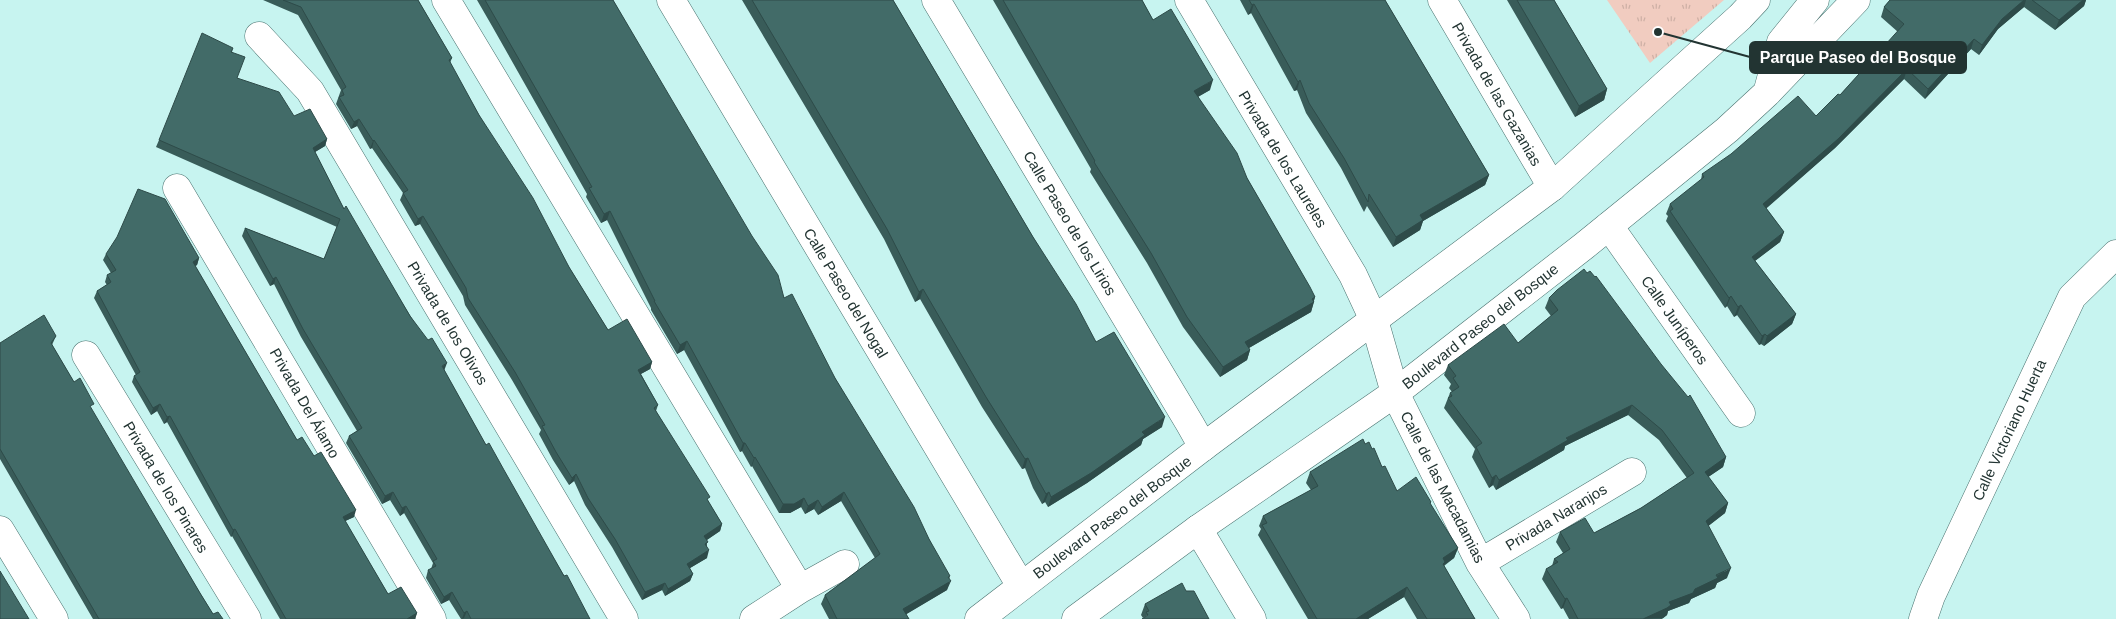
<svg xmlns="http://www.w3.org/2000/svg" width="2116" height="619" viewBox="0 0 2116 619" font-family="Arial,sans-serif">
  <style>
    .grass { fill: url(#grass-tufts) }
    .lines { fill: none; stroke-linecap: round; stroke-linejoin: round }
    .street-casing { stroke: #49726f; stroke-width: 29 }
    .secondary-casing { stroke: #49726f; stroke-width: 29 }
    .street { stroke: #fff; stroke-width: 28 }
    .secondary { stroke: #fff; stroke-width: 28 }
    .wall { fill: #395c59 }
    .shaded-wall { fill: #2e4b49 }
    .building { fill: #426b68; stroke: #2e4b49 }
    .labels { text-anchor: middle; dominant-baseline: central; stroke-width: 5; stroke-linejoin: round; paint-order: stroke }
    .street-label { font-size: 15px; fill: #223432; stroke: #fff }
    .leader { fill: none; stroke: #223432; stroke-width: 2 }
    .callout-dot { fill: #223432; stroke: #fff; stroke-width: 2 }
    .callout { fill: #223432; stroke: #223432; stroke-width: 2 }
    .callout-label { font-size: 16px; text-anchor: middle; font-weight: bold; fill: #fff }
  </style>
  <defs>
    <pattern id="grass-tufts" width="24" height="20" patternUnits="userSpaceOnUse" patternTransform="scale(1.25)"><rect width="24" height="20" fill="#f1ccc0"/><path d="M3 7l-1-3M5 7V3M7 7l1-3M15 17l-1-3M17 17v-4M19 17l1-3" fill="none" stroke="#ceb0a5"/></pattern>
  </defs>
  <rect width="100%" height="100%" fill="#c7f4f0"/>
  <path class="grass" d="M1607,0H1724L1650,63Z"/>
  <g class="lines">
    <defs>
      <path id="street" d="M446,0L800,589
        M671,0L1021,586
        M936,0L1190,424L1203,447
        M1189,0L1353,275L1374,320L1395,393L1480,563L1516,619
        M1442,0L1552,187
        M259,36L310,91L624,619
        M177,188L432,619
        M1609,226L1741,413
        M86,355L247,619
        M1198,529L1252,619
        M0,530L54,619
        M1480,563L1632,472
        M754,619L800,589L845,564
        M1923,619L1931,596L2072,297L2116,254"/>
      <path id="secondary" d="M1768,90L1781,42L1815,0
        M979,619L1203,447L1552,187L1740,17L1756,0
        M1076,619L1198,529L1395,393L1584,246L1727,130L1767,93L1856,0"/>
    </defs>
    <use href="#street" class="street-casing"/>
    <use href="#secondary" class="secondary-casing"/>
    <use href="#street" class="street"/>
    <use href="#secondary" class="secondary"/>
  </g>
  <path class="wall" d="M263,0H418L452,58L450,63L479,115L569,267L608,330L652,362L650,369L641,374L658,405L656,411L708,501L722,524L720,531L707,540V558L690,568L693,574L690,581L665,596L662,590L642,600L612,547L585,505L574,481L569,485L553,460L539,434L541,430L512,380L465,305L463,296L420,224L415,226L400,200L403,193L372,148L370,149L357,126L351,129L336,104L341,90L298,15Z
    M477,0H613L784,298L835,378L929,539L949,579L947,590L906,614L909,619H829L821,604L825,595L875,558L841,501L818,515L814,509L805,514L801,507L790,513H779L752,466L751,467L742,451L740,452L684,350L677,354L651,310V308L607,220L601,223L586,197L587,194L492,26Z
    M742,0H893L1033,237L1096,342L1162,427L1143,439L1141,445L1087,483L1048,507L1045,502L1042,504L1033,488L1025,468L1022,469L982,407L920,299L915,302L884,239Z
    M993,0H1142L1153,20L1210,90L1198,97L1247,178L1315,297L1311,312L1249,348L1250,350L1247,360L1220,377L1183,327L1147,263L1090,172L1091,169Z
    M1240,0H1385L1489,175L1485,185L1423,221L1420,230L1393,247L1367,206L1364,212L1341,168L1306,113L1297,90L1294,91L1251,13L1248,15Z
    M1507,0H1554L1607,89L1604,100L1575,117Z
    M1890,0H2086L2084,6L2055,30L2024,7L1998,29L1979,55L1971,49L1925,99L1904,79L1835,148L1766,208L1784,232L1780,242L1755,261L1796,314L1792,324L1764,346L1761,344L1759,345L1737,315L1734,317L1727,306L1725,308L1666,221L1668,216L1666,214L1670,204L1701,180L1702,174L1816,116L1840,95L1898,32L1881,17L1884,7Z
    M233,48L232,52L237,78L327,139L325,146L315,152L344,209L444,370L486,445L590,619H461L449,600L441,604L426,578L428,570L431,569L433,563L404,513L400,516L390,500L382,504L346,443L349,436L357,431L301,337L274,284L270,286L242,236L245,228L324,259L337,227L156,147L159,140Z
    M106,254L199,258L197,265L195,266L297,440L314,456L354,517L345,521L388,594L417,613L415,619H280L232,536L231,537L167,422L164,424L157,411L151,415L132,382L134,376L136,375L94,298L97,291L107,285L105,282L107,275L111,273L103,260Z
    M1549,298L1726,457L1723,467L1708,477L1728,503L1725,513L1708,526L1727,578L1717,583L1715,588L1691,599L1689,603L1668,611L1667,615L1662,619H1569L1563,608L1561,609L1542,579L1546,569L1552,566L1554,559L1563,553L1556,542L1560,532L1594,533L1641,508L1687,478L1659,440L1628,415L1565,446L1564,450L1496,490L1493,485L1489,488L1472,457L1475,449L1444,408L1450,393L1452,392L1449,388L1451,384L1444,375L1448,365L1518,343L1551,316L1545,308Z
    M56,336L52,345L200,593L213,614L223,619H93L0,459V343Z
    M1365,444L1382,467L1397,491L1431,502L1430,504L1458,548L1454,558L1444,566L1475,619H1417L1404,597L1368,619H1308L1258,535L1261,529L1259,526L1263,516L1311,490L1306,483L1310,472Z
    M1186,591L1143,618L1141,615L1145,604Z"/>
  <path class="shaded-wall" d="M2024,0H2026L2024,7L1998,29L1979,55L1982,45L2002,19Z
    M2083,0H2086L2084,6L2055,30L2059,20Z
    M1254,4L1251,13L1248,15L1252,5Z
    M1974,39L1971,49L1925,99L1928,89Z
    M1907,69L1904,79L1835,148L1760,214L1763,204Z
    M1213,80L1210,90L1190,101L1194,91Z
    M1300,80L1297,90L1294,91L1298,82Z
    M1607,89L1604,100L1575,117L1579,106Z
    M359,119L357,126L351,129L354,122Z
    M327,139L325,146L310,155L313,148Z
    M374,140L372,148L370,149L373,141Z
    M1489,175L1485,185L1423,221L1420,230L1393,247L1396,237L1420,215Z
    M610,211L607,220L601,223L604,214Z
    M423,216L420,224L415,226L418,219Z
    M1784,232L1780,242L1748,266L1752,257Z
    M199,258L197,265L190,269L193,262Z
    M276,277L274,284L270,286L273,279Z
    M923,289L920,299L915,302L919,292Z
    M1731,296L1727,306L1725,308L1729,298Z
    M1315,297L1313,303L1314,302L1311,312L1242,352L1245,342Z
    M1741,305L1737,315L1734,317L1738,307Z
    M1796,314L1792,324L1764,346L1767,336Z
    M1765,334L1761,344L1759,345L1762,336Z
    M687,341L684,350L677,354L680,345Z
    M1250,350L1247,360L1220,377L1223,367Z
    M652,362L650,369L635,377L638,370Z
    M447,363L444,371L442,366Z
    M160,404L157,411L151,415L153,408Z
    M1632,405L1628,415L1565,446L1564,450L1496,490L1499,480L1566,438Z
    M170,416L167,422L164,424L167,417Z
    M1165,417L1162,427L1143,439L1141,445L1087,483L1048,507L1051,497L1142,432Z
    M743,443H745L742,451L740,452Z
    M755,457L752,466L751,467L754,458Z
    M1726,457L1723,467L1701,482L1705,472Z
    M1028,458L1025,468L1022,469L1025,459Z
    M576,474L574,481L569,485L572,478Z
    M1496,475L1493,485L1489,488L1492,478Z
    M393,492L390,500L382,504L385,496Z
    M844,492L841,501L818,515L822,507Z
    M1049,492L1045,502L1042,504L1046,494Z
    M804,498L801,507L790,513H779L783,504Z
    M818,500L814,509L805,514L808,506Z
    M1728,503L1725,513L1702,531L1706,521Z
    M406,506L404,513L400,516L402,508Z
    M356,510L354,517L341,523L343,517Z
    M722,524L720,531L702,543L704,536Z
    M235,529L232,536L231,537L233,530Z
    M1458,548L1454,558L1444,565L1441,572L1443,558Z
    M709,550L707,558L685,571L687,564Z
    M1731,568L1727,578L1717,583L1715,588L1691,599L1689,603L1668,611L1667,615L1663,618L1643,619L1669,602Z
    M693,574L690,581L665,596L668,589Z
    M950,576L948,583L951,581L947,590L900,618L903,609Z
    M665,583L662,590L642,600L645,592Z
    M1407,587L1404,597L1368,619H1356Z
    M452,592L449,600L441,604L444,597Z
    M1567,598L1563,608L1561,609L1565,599Z
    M467,611L464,618L462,619L464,613Z
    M417,613L415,619H407Z"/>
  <path class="building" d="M283,0H418L452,58L449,60L479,115L533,198L569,267L608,330L627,319L652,362L638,370L658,405L654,408L710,497L707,499L722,524L704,536L708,542L705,544L709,550L687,564L693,574L668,589L665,583L645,592L615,539L588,498L576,474L572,478L556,452L542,426L545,425L515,372L468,298L466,288L423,216L418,219L403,193L408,190L374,140L373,141L359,119L354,122L339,97L344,95L342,90L346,87L301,7Z
    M485,0H613L752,236L778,275L784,298L792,294L835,378L914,507L929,539L950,576L948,577L951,581L903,609L909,619H837L825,595L880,554L844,492L822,507L818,500L808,506L804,498L794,504H783L755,457L754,458L745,443H743L687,341L680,345L654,301H655L610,211L604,214L589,188L592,187Z
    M752,0H893L1033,237L1076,304L1096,342L1114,332L1165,417L1142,432L1145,435L1091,473L1051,497L1049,492L1046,494L1037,478L1028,458L1025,459L986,397L923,289L919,292L887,229Z
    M1003,0H1142L1153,20L1171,9L1213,80L1194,91L1237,153L1247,178L1310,287L1315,297L1312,299L1314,302L1245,342L1250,350L1223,367L1187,317L1151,253L1094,162L1095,161Z
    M1249,0H1385L1489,175L1420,215L1423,220L1396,237L1369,194L1368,202L1344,158L1309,103L1300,80L1298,82L1254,4L1252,5Z
    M1517,0H1554L1607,89L1579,106Z
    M1890,0H2024L2002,19L1982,45L1974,39L1928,89L1907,69L1838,139L1763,204L1784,232L1752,257L1796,314L1767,336L1765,334L1762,336L1741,305L1738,307L1731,296L1729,298L1670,211L1673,209L1670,204L1704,177L1702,174L1731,154L1798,96L1816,116L1838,94L1840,95L1904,24L1884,7Z
    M2032,0H2083L2059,20Z
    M202,33L233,48L231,52L245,57L237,78L279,92L294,116L310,109L327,139L313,148L344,209L346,206L410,316L428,340L432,338L447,363L442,366L486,445L489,443L504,470L564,576L567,575L590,619H471L467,611L464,613L452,592L444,597L428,570L436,566L433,561L437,559L406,506L402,508L393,492L385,496L349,436L362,428L303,329L276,277L273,279L245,228L324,259L340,219L159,140Z
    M138,189L165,199L199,258L193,262L297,440L302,437L314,456L321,452L356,510L343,517L388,594L401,587L417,613L407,619H286L235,529L233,530L170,416L167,417L160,404L153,408L134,376L140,372L97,291L111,282L107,275L116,270L106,254L117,237Z
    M1584,269L1587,273L1590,271L1595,277L1596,276L1661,364L1688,397L1690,395L1726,457L1705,472L1728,503L1706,521L1731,568L1716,575L1718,578L1695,589L1693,593L1669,602L1671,605L1667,608L1643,619H1578L1567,598L1565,599L1546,569L1558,562L1554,559L1570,549L1560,532L1585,518L1594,533L1641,508L1694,473L1662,430L1632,405L1566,438L1568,440L1499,480L1496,475L1492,478L1476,447L1482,443L1448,398L1452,396L1450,393L1459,387L1453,378L1456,376L1448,365L1504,324L1518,343L1558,310L1549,298L1557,290Z
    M44,315L56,336L51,343L74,382L80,378L94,404L90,406L200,593L213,614L218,612L223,619H99L0,449V343Z
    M1363,439L1365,444L1369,442L1372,449L1374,448L1382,467L1385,466L1397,491L1416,477L1431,502L1430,503L1458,548L1443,558L1445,562L1443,564L1475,619H1427L1407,587L1356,619H1317L1262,525L1267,523L1263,516L1318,486L1310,472Z
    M0,571L29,619H0Z
    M1182,583L1186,591H1194L1209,619H1142L1148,615L1146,612L1149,611L1145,604Z"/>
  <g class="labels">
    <g class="street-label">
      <text transform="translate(1497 94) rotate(60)">Privada de las Gazanias</text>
      <text transform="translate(1283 159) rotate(59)">Privada de los Laureles</text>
      <text transform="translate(1070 223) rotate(59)">Calle Paseo de los Lirios</text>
      <text transform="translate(846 293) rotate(59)">Calle Paseo del Nogal</text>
      <text transform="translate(1675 320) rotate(55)">Calle Juníperos</text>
      <text transform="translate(448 323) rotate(59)">Privada de los Olivos</text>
      <text transform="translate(1480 326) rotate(-38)">Boulevard Paseo del Bosque</text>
      <text transform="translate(305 403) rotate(60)">Privada Del Álamo</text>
      <text transform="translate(2009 430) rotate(-65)">Calle Victoriano Huerta</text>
      <text transform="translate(166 487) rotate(59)">Privada de los Pinares</text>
      <text transform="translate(1443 487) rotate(63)">Calle de las Macadamias</text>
      <text transform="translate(1112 517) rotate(-37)">Boulevard Paseo del Bosque</text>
      <text transform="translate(1556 517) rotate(-31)">Privada Naranjos</text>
    </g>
  </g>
  <path class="leader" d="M1658 32L1750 57"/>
  <circle class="callout-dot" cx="1658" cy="32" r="5"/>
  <rect class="callout" x="1750" y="42" width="216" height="31" rx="5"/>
  <g class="callout-label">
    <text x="1858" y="63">Parque Paseo del Bosque</text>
  </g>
</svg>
